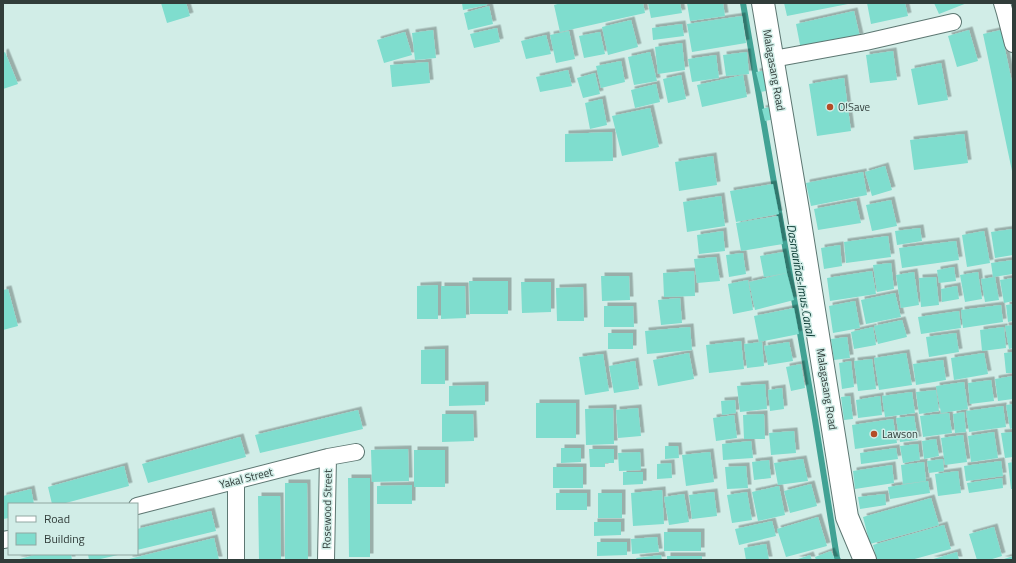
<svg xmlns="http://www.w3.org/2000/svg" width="1016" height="563" viewBox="0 0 1016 563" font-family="'Titillium Web',sans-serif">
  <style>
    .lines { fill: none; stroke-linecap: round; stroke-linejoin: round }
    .stream { stroke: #41a294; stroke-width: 6 }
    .building { fill: #7fddce; filter: url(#shadow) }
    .street-casing { stroke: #5d7772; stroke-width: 18 }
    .secondary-casing { stroke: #5d7772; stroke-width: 24 }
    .street { stroke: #fff; stroke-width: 16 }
    .secondary { stroke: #fff; stroke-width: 22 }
    .poi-dot { fill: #b44c26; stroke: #d1ede7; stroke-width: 1.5 }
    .labels { text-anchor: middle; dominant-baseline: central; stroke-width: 3; stroke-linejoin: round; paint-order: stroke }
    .street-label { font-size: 11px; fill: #313d3a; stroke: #d1ede7 }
    .poi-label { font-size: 11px; fill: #313d3a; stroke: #d1ede7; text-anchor: start }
    .water-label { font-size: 12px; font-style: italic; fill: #04342d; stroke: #d1ede7 }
  </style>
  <defs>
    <filter id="shadow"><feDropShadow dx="3.5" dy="-3.5" stdDeviation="0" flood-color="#0004"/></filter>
  </defs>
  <rect width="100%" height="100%" fill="#d1ede7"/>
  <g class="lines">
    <path class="stream" d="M743,3L815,420L837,558L838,560"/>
  </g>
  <path class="building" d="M161,3H186L190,16L167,23Z
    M462,3H486L487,5L463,10Z
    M561,3H643L645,13L560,32L554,5Z
    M648,3H680L682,13L651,18Z
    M687,3H723L725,16L690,21Z
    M784,3H848V4L787,16Z
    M867,3H905L908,16L871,24Z
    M934,3H967L939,14Z
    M489,6L493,24L468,30L464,13Z
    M854,11L860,37L801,50L796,24Z
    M742,16L746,43L692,52L687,24Z
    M631,20L638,47L608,55L602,27Z
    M682,24L684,36L653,40L652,28Z
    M497,28L500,42L474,48L470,34Z
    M433,30L436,58L415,60L412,33Z
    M969,30L978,61L957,67L948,36Z
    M1001,30L1013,87L1012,171L983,34Z
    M569,31L575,59L556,63L550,35Z
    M405,32L412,55L384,63L377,40Z
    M600,32L605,54L584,58L579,36Z
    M546,35L551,54L526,59L521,41Z
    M682,43L685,70L658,74L655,47Z
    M893,51L897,80L870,83L866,55Z
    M5,52L18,84L3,89V53Z
    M650,52L657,81L634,85L628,57Z
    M747,52L749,74L726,76L723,55Z
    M716,55L719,78L692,82L688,59Z
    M621,61L625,82L601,88L596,66Z
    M428,62L430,83L392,87L390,65Z
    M941,63L948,100L918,105L911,69Z
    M568,70L572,86L540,92L536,77Z
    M766,70L770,90L761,92L756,72Z
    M595,73L600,94L583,98L577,78Z
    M681,75L686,99L668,103L663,79Z
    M743,75L747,97L702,107L697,85Z
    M844,78L851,131L817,136L809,84Z
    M656,84L660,102L635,108L631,90Z
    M602,99L607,125L590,129L585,103Z
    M773,106L775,119L765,121L762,109Z
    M650,108L659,147L622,156L612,116Z
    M612,132L613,161L565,162V134Z
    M964,134L968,163L914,170L910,140Z
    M713,156L717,185L679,191L675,162Z
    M885,166L892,190L872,196L865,172Z
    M863,172L867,195L811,206L806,183Z
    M773,184L779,214L736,222L730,191Z
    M721,196L725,226L687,232L683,202Z
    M891,200L897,226L872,231L866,205Z
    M856,201L861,223L818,230L814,209Z
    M778,216L783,244L741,251L736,223Z
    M920,228L922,241L897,245L895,231Z
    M1013,229V255L995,258L991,232Z
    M723,231L725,251L699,254L697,235Z
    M984,231L990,263L967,267L962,235Z
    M888,236L891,257L846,263L844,242Z
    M956,241L959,260L902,268L899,248Z
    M840,245L842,266L824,269L821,248Z
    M783,252L787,273L764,277L760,256Z
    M743,253L746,274L729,277L726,255Z
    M716,257L720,281L697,283L694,259Z
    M1013,260V274L993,277L991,263Z
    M891,263L894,289L877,292L873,265Z
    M954,267L956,281L939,283L937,270Z
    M694,271L695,296L664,297L663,273Z
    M872,271L876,294L830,301L827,278Z
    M914,272L919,305L901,308L896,275Z
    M978,272L982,299L965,302L960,275Z
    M787,273L794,300L755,310L749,282Z
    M601,276H629L630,300L602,301Z
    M936,277L939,305L921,307L919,278Z
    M995,277L999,300L985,302L981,279Z
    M1013,278V301L1004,303L1000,280Z
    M748,280L753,310L733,314L728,284Z
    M469,281H508V314H470Z
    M521,282H551V312L522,313Z
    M438,285V319H417V286Z
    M441,286H465L466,318L441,319Z
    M957,286L959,299L942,302L941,289Z
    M583,287L584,321H557L556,288Z
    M8,289L18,326L3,330V290Z
    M895,293L901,317L866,324L861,300Z
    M680,298L682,323L661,325L658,300Z
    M855,301L860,328L833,333L829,306Z
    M1013,304V321L1008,322L1006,305Z
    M1001,305L1003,322L963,328L961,310Z
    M604,306H633L634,327H604Z
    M794,308L799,334L759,342L754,316Z
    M959,311L961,328L921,334L918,317Z
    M902,320L907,337L878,344L874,326Z
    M1013,325V348L1009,349L1005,326Z
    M690,327L692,350L647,354L645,331Z
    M873,327L876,345L854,349L851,332Z
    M1004,327L1006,348L982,351L980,330Z
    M608,333H633V349H608Z
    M956,333L959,352L929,357L926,337Z
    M847,337L850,358L834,360L831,339Z
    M741,341L744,369L709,373L706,345Z
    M762,342L764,366L747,368L744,344Z
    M789,342L793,361L768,365L764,346Z
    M445,349V384H421V350Z
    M1013,352V373H1006L1004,353Z
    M689,353L694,379L658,386L653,360Z
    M906,353L912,385L879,390L874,358Z
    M984,353L988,374L954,380L951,358Z
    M603,354L609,391L585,395L579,357Z
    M872,359L876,389L858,391L854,361Z
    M943,360L946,380L916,385L913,364Z
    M635,361L639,389L614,393L609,366Z
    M851,361L854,387L842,389L839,363Z
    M801,364L805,388L791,391L786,367Z
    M1013,376V399L998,401L995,379Z
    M991,380L994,401L970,404L968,383Z
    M964,382L968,409L941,413L936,386Z
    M765,384L767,409L740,412L737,386Z
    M485,385V405L449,406V386Z
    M782,388L784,409L770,411L768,390Z
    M936,390L939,411L919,414L916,392Z
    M912,392L915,413L885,417L882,396Z
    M850,396L853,419L844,420L841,397Z
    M880,396L882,415L858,418L856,400Z
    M735,400L736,413L722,415L721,401Z
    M536,403H576V438H536Z
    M1013,404V428L1010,429L1006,405Z
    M1003,406L1006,427L969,432L966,411Z
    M613,408L614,444L586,445L585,409Z
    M638,408L641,436L618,438L616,410Z
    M358,410L363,429L260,453L255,435Z
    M964,412L966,432L955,433L953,414Z
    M949,413L952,433L923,437L920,416Z
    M442,414H473L474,441L442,442Z
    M764,414L765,439H744L743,415Z
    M734,415L737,438L716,441L713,418Z
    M914,416L918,440L900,442L896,418Z
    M893,419L897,443L855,449L852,425Z
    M794,431L796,453L771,455L769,433Z
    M994,432L998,458L971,462L968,436Z
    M1013,432V457L1005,458L1001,433Z
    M963,435L967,462L945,465L941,438Z
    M240,437L246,457L148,483L142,464Z
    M936,439L939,456L924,459L922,441Z
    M751,441L753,458L723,460L722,444Z
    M918,444L920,460L903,463L900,446Z
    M665,446H678L679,458L665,459Z
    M561,448H581V462L561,463Z
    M896,448L898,459L861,464L860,453Z
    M408,449L409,481L372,482L371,450Z
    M589,449H614V463H605V467H590Z
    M414,450H445V487H414Z
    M640,452L641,470L619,471L618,453Z
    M710,452L714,482L686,486L682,455Z
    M803,459L808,481L778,485L774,463Z
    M943,459L944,471L929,473L927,461Z
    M769,460L771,478L754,480L752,462Z
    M1001,461L1003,476L966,481L964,466Z
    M924,462L926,481L903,484L901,465Z
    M1013,462V489H1011L1008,463Z
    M671,463L672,478L657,479V464Z
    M892,465L894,483L855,489L853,471Z
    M124,466L129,486L62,504H52L48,487Z
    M746,466L748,488L727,489L725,467Z
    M553,467H583V488H553Z
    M958,471L961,493L938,496L935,474Z
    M623,472H643V484L623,485Z
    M348,478H370V557H349Z
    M1002,478L1003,488L969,493L967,483Z
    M928,481L930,493L890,499L888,487Z
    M285,483H307L308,560H285Z
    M811,484L817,506L790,513L784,491Z
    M412,485V504H377V486Z
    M779,486L785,515L758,521L752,492Z
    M31,489L34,504H9V518L3,519V496Z
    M662,490L664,524L633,526L631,493Z
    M714,492L717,516L692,519L689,495Z
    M747,492L752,520L732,523L727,495Z
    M556,493H587V510H556Z
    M598,493H622V518H598Z
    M684,494L689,522L669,525L664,497Z
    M885,494L886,505L860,509L858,497Z
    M258,496H280L281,560H259Z
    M931,498L939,525L870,544L863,517Z
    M211,511L216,531L137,550V529Z
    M818,517L827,546L786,557L777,529Z
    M772,521L776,536L739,545L735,529Z
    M594,522H621V535L594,536Z
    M944,525L951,549L911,560H877L873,545Z
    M994,527L1002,556L989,560H977L969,534Z
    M664,532H701V551H664Z
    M657,537L659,552L632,554L631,539Z
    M214,538L219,560H129V559Z
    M597,542H627V555L597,556Z
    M766,544L769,560H746L744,548Z
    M831,551L835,560H816L815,557Z
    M957,552L959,560H930Z
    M38,554H71L72,560H16Z
    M88,554H118V555L96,560H89Z
    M661,555L662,560H637L636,558Z
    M810,555L812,560H795Z
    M667,556H702V560H667Z
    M1013,556V560H1001Z"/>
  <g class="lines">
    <defs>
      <path id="street" d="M1002,3L1005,13L1013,44
        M773,59L866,42L953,22
        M236,481V560
        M137,506L328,457L356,452
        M3,540L9,539
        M326,560L328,457"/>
      <path id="secondary" d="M763,3L798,210L847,517L865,560"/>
    </defs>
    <use href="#street" class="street-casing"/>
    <use href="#secondary" class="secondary-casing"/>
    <use href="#street" class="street"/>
    <use href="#secondary" class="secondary"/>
  </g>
  <g class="poi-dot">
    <circle cx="830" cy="107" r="4"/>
    <circle cx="874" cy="434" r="4"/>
  </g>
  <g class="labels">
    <g class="street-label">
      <text transform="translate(774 70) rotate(80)">Malagasang Road</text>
      <text transform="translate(827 389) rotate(81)">Malagasang Road</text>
      <text transform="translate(246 478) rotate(-14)">Yakal Street</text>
      <text transform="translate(327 509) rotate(-89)">Rosewood Street</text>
    </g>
    <g class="poi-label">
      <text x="838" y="107">O!Save</text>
      <text x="882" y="434">Lawson</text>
    </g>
    <g class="water-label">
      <text transform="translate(801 280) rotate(80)">Dasmariñas-Imus Canal</text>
    </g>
  </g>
  <rect width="1016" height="563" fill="none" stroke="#313d3a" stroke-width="8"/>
  <rect x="8" y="503" width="130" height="52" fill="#d1ede7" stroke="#91a7a2"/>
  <rect x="16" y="516" width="20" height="6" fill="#ffffff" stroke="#91a7a2"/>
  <text x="44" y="523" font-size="12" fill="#313d3a">Road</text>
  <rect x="16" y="533" width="20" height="12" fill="#7fddce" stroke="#91a7a2"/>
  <text x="44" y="543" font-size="12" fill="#313d3a">Building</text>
</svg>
